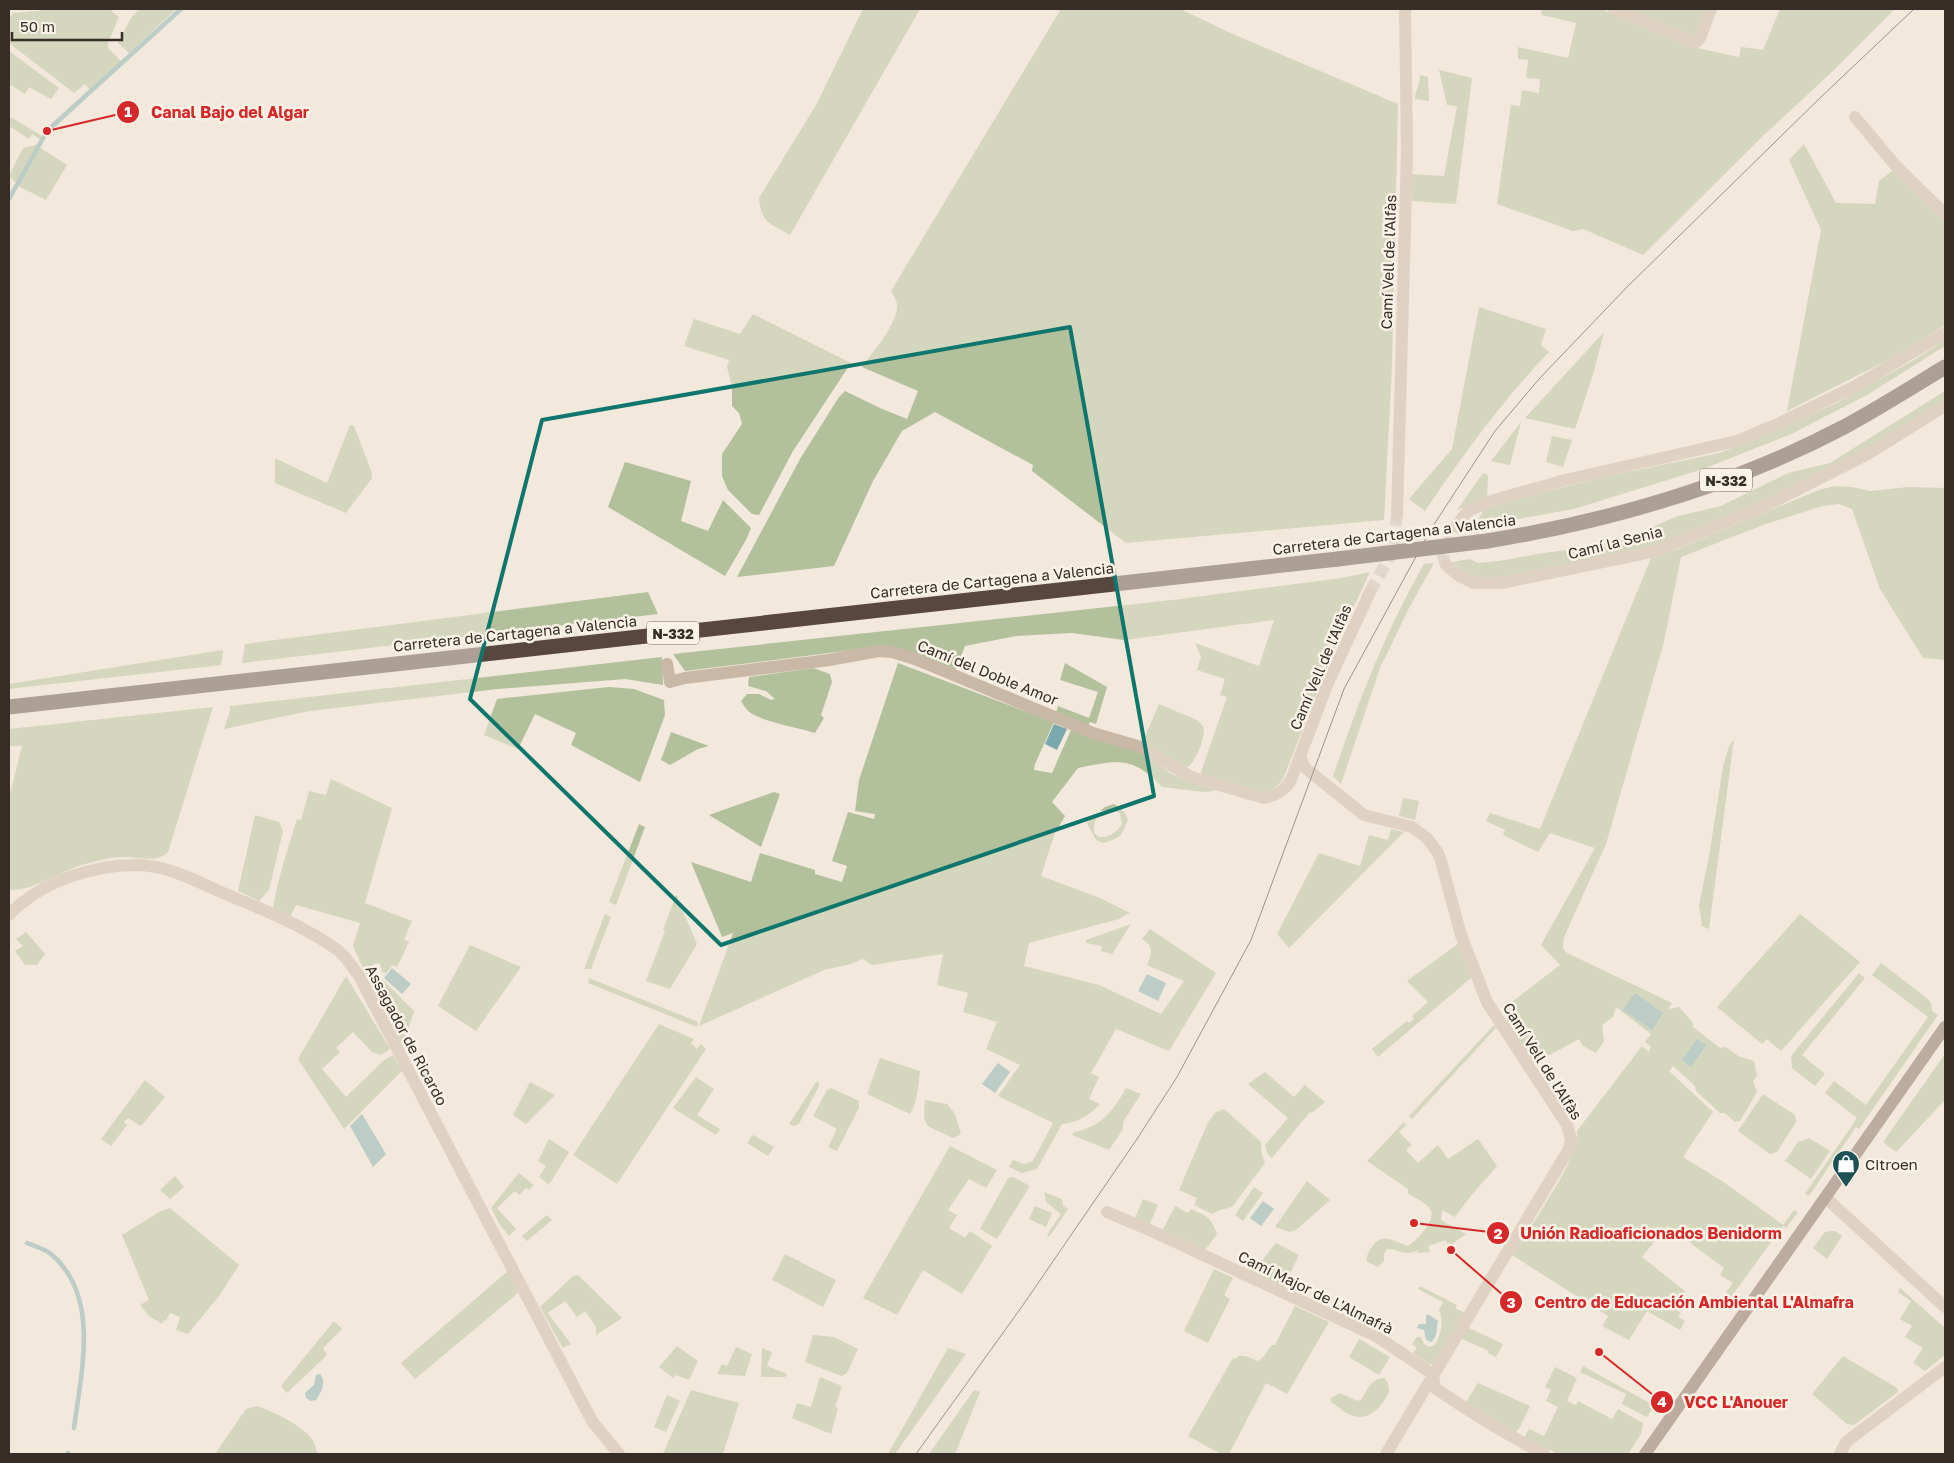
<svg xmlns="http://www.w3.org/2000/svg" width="1954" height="1463" viewBox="0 0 1954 1463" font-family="'Golos Text',sans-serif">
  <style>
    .green { fill: #b2c19b }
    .water { fill: #7aaaaf }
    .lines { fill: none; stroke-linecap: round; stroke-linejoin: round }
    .stream { stroke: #7aaaaf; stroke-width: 4.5 }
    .minor-tunnel { stroke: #ccc3b7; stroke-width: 12; stroke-dasharray: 12 6; stroke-linecap: butt }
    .minor { stroke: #cab8a7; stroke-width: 12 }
    .major { stroke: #786458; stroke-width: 12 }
    .highway { stroke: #57473f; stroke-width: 15 }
    .tram { stroke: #362d27; stroke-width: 1 }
    .highway-bridge { stroke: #57473f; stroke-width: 15 }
    .marked { fill: none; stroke: #0f766e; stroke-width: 4; stroke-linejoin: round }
    .labels { text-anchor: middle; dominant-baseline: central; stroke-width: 5; stroke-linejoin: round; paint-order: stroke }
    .shield { fill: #f9f2e7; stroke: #706861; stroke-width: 1 }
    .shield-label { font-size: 14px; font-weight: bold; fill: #362d27 }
    .street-label { font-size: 15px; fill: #362d27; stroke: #f9f2e7 }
    .poi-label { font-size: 15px; fill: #362d27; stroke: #f9f2e7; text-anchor: start }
    .leader { fill: none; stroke: #d62828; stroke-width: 2 }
    .callout-dot { fill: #d62828; stroke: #f9f2e7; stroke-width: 2 }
    .mark-label { font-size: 15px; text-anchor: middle; font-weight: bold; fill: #fff }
    .callout-label { font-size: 16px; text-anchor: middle; font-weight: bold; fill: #d62828; stroke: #f9f2e7; stroke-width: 5; stroke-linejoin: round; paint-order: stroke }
  </style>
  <rect width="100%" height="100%" fill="#f2e8db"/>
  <path class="green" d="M58,9H112L111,11L119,17L108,43V48L121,61L90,90L85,84L74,93L9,43V19L13,13Z
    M139,9H176L129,53L118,43L131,18Z
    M863,9H920L790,235C770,224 761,223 759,198L816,105Z
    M1061,9H1180L1235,35L1398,104L1392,366L1384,520L1126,543L1032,471L1033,465L935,412L902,431L873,481L834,566L737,577L800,459L839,397L845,391L880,408L907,419L918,391L862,367C874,350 893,330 897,309C898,302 894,296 891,291Z
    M1541,9H1602L1692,47L1739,57L1741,47L1763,50L1780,9H1895L1834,70L1764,135L1643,255L1583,229L1573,231L1497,204L1511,105L1520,106L1522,90L1539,93L1540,79L1526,78L1528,60L1518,59V47L1568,58L1576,23L1542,15Z
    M1627,9H1708L1694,36Z
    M9,51L59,88L51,99L29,87L25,94L9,84Z
    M1439,70L1472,78L1456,204L1412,201V174L1444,176L1457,106L1447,105Z
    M1420,75L1428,77L1429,101L1415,99C1415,90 1420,85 1420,75Z
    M11,117L42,136L40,139L32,134L29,139L9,126V120Z
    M1804,144L1836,203L1875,204L1879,181L1895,169L1945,218V325L1900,354L1787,411L1821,230L1789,160Z
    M36,145L67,165L46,200L20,187L9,176L23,148Z
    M1479,307L1546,329L1541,345L1549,352C1502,401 1463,455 1425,511L1409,499L1452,449Z
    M753,314L851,363L793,451L759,515L752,514L728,490L722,476V454L742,424L739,413L732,406V387L727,367L729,360L684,346L694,319L740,334Z
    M1604,332L1594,371L1575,429L1525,418Z
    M1945,340V346L1867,395L1791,434L1703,469L1574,509L1486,525L1480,523L1479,518L1484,510L1512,500L1599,478L1719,453L1757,439L1837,403L1914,360Z
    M1945,391V401L1875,444L1757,505L1652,547L1600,560L1484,580L1469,576L1452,562L1470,559L1478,563L1499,561L1537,554L1595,546L1629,537L1678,516L1721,506L1788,473L1830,463Z
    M1521,422L1510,465L1491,461Z
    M350,425L354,426L372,473V478L346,513L275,483V458L327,483Z
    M1552,436L1572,440L1563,467L1546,462Z
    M625,462L691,481L681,521L708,531L723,500L751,528L746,540L725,576L608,507Z
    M1483,473L1488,475L1487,498L1457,510Z
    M1835,486L1853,487L1870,491L1909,487L1945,488V660L1923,658L1880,589L1852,509L1839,504L1822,506L1763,525L1681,557L1664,642L1606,844L1564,937L1563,948L1567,953L1672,1003L1668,1009L1679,1007L1693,1023V1027L1720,1048L1726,1047L1738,1056L1754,1061L1757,1075L1753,1081L1757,1092L1740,1121L1735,1122L1725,1113H1720L1696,1091L1695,1086L1673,1066L1669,1071L1713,1112L1683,1157L1722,1181L1783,1225L1794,1210L1798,1212L1786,1228L1783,1226L1731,1297L1726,1293L1733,1283L1720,1275L1724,1268L1667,1226L1642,1257L1685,1291L1674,1308L1681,1313L1678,1317L1685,1321L1680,1330L1647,1311L1629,1340L1602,1326L1608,1316L1512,1255C1528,1230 1581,1156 1577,1131L1642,1046L1649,1052L1651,1046L1645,1042L1651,1034L1616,1007L1613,1017L1602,1025L1604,1041L1596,1053L1583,1046L1579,1039L1533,1064L1505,1022L1513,1012L1508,1005L1560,965L1541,945L1595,848L1550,833L1538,852L1503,835L1505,830L1486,821L1490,813L1540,829L1651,558L1675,550L1819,490Z
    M1434,563L1408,610L1380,668L1341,784L1333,776C1359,701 1384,634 1424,564Z
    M1370,572L1336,645L1283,779L1277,786L1266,793L1203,776L1201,772L1227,697L1220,695L1225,679L1197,670L1201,657L1195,643L1259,666L1274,620L1124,640L1072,633L1016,636L965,646L955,672L905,650H853L685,671L673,654L1172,600L1342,578Z
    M648,592L658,614L242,663L245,644Z
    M223,650L221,665L9,689V684Z
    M662,657L663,685L625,679L498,689L309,711L224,729L230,711V706Z
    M898,663L1054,722L1035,764L1034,770L1052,773L1071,730L1137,750L1172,774L1200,786L1213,788L1214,791L1204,792L1162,787C1133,756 1118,760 1078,768L1052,802L1065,816L1055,833L1041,876L1100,898L1130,913L1119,919L1029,943L1024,966L1099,985L1161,1014L1184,981L1147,965C1152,955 1154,945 1142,939L1150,929L1216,973L1169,1051L1116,1029L1091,1073L1099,1077L1089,1099L1100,1104C1088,1116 1079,1122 1062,1124L1037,1169L1022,1173L1009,1167L1013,1160L1024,1164L1033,1161L1053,1123L998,1096L1020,1065L986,1049L997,1022L963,1012L968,993L937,985L943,954L872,965L863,959L851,964L824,970L699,1026L733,933L722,937L691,862L751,882L760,853L815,870V874L842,882L847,866L832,861L848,812L874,819L875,814L855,811L859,780Z
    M1065,663L1107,687L1096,724L1090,722L1088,727L1056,713L1058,706L1089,718L1098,692L1060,680Z
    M813,668L830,674L832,682L821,715L824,718L815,733C798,727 761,722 748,711C746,709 743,704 741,701L747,694H759L771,700L775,699L766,691L748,686L749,677Z
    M609,687L634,689L664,700L665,715L640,782L571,745L576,733L535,714L518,749L484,735L497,699Z
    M1159,704L1197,720L1203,726C1207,735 1195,765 1186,768L1143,741Z
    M213,707L168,852C156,864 138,856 123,857C112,857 100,860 89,863C67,867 27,895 9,889V798L22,746H9V729Z
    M671,732L709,746L698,749L670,765L661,760Z
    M1734,739L1709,929L1702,926L1699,905L1709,856L1723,767L1729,746Z
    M331,779L392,808L365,903L412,921L404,939L409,942L397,967L393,965L386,973L382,972L380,963L373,964L375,979L381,978L414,1011L403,1046C385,1013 368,980 353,946L360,923L296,905L290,917L273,908C278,878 288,848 297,819L301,820L309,791L326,795Z
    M774,792L780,794L761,847L709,815Z
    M1403,798L1419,801L1415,820L1399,816Z
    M1114,804C1121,808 1126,812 1128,820L1121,835L1113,840L1103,843L1096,840L1087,823L1094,815L1097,818L1094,824V833L1099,837C1109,838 1117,832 1122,824L1120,813L1110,810L1100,811L1105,807Z
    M255,815L279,822L283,831L269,890L259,901L238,891Z
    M639,824L645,827L616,905L609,902Z
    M1391,829L1404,832L1289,948L1277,934L1319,853L1360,866L1369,835L1388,840Z
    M676,895L697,944L670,989L646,981L665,931L663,930Z
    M605,914L611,917L591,969H584Z
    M1800,914L1860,962L1781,1051L1767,1039L1762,1044L1717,1007Z
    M1131,924L1112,954L1101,951L1102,946L1086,943V940Z
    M26,932L45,954L37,965H25L15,951L23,946L16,939Z
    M1459,943L1472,977L1378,1057L1372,1049L1407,1021L1409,1023L1414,1019L1412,1016L1428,1002L1407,981Z
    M470,945L521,967L476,1031L438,1006Z
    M1881,963L1927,998L1931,1003L1932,1011L1938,1015L1859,1129L1856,1127L1809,1196L1805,1194L1857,1118L1825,1093L1834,1081L1866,1105L1928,1017L1872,975Z
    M1859,973L1865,978L1802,1055L1825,1074L1815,1086L1792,1068L1791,1056Z
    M346,976L390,1049L381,1055L372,1052L353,1032L336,1048L340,1052L322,1069L346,1097L384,1060L393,1055L402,1071L344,1129L298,1059Z
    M589,978L698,1022L697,1027L588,983Z
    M659,1024L694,1039L691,1043L697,1049L701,1044L706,1049L617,1184L573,1155Z
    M1494,1025L1496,1028L1412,1119L1409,1116Z
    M1945,1054V1100L1896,1152L1883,1142Z
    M880,1058L920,1071C918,1085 918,1102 910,1114L867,1094Z
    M1265,1072L1294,1097L1305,1085L1325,1102L1312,1113L1310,1112L1272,1158L1267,1153L1265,1145L1288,1118L1248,1084Z
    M696,1077L714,1089L697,1115L720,1129L716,1135L673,1108Z
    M145,1080L165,1097L141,1126L128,1118L124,1122L127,1125L111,1146L101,1139Z
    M530,1082L555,1095L526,1124L513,1115Z
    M816,1082L819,1083V1086L799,1124L794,1126L789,1124Z
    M831,1088L859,1101V1108L837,1151L828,1147L837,1129L813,1116L827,1090Z
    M1126,1088L1141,1094L1123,1122V1129L1109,1150L1072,1135L1074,1132C1101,1127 1113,1111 1126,1088Z
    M1763,1094L1795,1115L1796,1122L1777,1152L1770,1154L1738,1131Z
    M925,1100L947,1104L955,1114L961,1134L953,1138C927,1125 922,1131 925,1100Z
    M1224,1109L1261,1142L1262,1155L1265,1163L1232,1207L1220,1210L1212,1214L1194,1205L1197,1198L1179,1190L1208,1122L1216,1112Z
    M1404,1122L1406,1125L1399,1132L1412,1145L1406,1150L1418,1163L1438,1145L1448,1159L1478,1139L1497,1166L1470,1197L1455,1217L1442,1210L1441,1220L1466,1234L1452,1244L1450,1242L1447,1244L1446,1240L1428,1246L1430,1252L1417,1253L1418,1250C1406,1257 1399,1249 1387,1249L1384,1254V1261L1378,1267L1367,1262C1366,1255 1369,1252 1372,1247C1382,1231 1395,1242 1408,1246C1416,1241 1435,1222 1431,1211C1428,1203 1415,1198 1408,1194V1189L1367,1161Z
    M753,1135L774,1147L768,1156L747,1143Z
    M1809,1138L1830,1151L1811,1179L1785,1161L1798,1142Z
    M549,1139L569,1152L549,1185L539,1177L546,1166L538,1161Z
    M950,1146L997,1170L986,1188L969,1179L948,1210L957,1215L949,1228L965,1238L970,1231L992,1246L962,1294L923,1270L897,1315L863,1298Z
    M519,1173L534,1185L529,1190L526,1188L519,1195L515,1191L497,1208L516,1229L509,1236L500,1225L491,1208Z
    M175,1176L184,1187L170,1199L160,1190Z
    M1013,1177L1030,1186L997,1239L980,1229L1008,1178Z
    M1307,1181L1330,1200L1296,1230L1290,1232L1275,1227Z
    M1254,1187L1263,1193L1243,1221L1235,1215Z
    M1044,1192L1062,1199L1063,1206L1068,1209L1049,1237L1047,1235L1061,1214L1046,1202Z
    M1143,1199L1158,1205L1149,1226L1135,1218Z
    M1035,1206L1052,1213L1046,1227L1029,1219Z
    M1175,1206L1188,1213L1191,1209C1207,1216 1211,1217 1217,1234L1205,1250L1162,1231Z
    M170,1208L239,1265L219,1296L188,1334L176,1330L180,1317L170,1313L166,1321L164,1320L162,1324L149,1316L140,1305L149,1300L122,1235L159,1212Z
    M547,1215L552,1220L527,1241L522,1236Z
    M1831,1231H1835L1842,1236L1827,1259L1813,1248L1825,1232Z
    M1276,1243L1299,1255L1283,1288L1249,1272L1253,1264H1259Z
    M785,1254L836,1280L823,1307L772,1280Z
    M1214,1269L1233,1278L1224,1295L1230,1299L1208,1343L1184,1331Z
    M508,1271L518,1293L415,1379L401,1363Z
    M578,1275L622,1318L596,1335V1327L585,1311L577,1317L565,1301L548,1313L571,1344L563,1348L540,1307L573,1276Z
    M1420,1286L1457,1305L1455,1308L1465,1313L1435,1364H1429L1413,1353L1417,1348L1412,1344L1417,1337H1421L1424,1344L1429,1347L1435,1345C1441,1336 1444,1319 1439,1310L1443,1302L1418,1289Z
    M1900,1288L1945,1328V1355L1925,1371L1913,1363L1923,1348L1905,1337L1912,1326L1900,1319L1911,1301L1898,1292Z
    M1295,1306L1329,1322L1287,1394L1266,1383L1229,1454H1221L1188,1436L1233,1358L1236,1359L1238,1356H1245L1258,1361C1265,1357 1267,1350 1272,1345H1275Z
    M334,1321L342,1329L323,1348L327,1355L287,1393L281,1386Z
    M1467,1327L1503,1344L1496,1357L1488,1353L1489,1351L1460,1338Z
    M813,1335L834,1337L858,1349L847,1373L842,1376L805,1362Z
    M1359,1339L1390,1357L1379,1375L1349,1357Z
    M677,1346L698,1361L689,1380L676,1375L673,1378L659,1367Z
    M736,1347L752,1354L745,1376L717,1374L722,1364L727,1366Z
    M762,1348L772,1352L767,1366L787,1374L785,1377H761Z
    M948,1348L966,1354L895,1454H888Z
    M1843,1356L1897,1388L1898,1392L1854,1425L1847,1424L1812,1394Z
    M1583,1366L1655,1406L1647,1417L1622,1404L1626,1394L1580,1372Z
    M1555,1367L1577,1378L1567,1401L1576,1405L1578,1401L1612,1419L1618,1409L1643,1423L1641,1434L1628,1454H1558L1524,1438L1529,1429L1544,1436L1558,1407L1546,1401L1551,1390L1545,1387Z
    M820,1377L842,1386L835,1407L838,1408L831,1434L792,1418L797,1403L811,1407Z
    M1384,1378L1388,1383L1389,1392C1381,1409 1367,1423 1348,1414C1342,1411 1337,1405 1331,1402V1398L1340,1393L1357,1401L1362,1399C1368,1388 1371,1379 1384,1378Z
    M1478,1383L1530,1406L1520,1427L1515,1433L1466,1402Z
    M691,1390L739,1403L723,1454H663Z
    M974,1390L980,1392L955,1454H929Z
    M667,1395L680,1401L666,1432L654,1427Z
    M257,1406C273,1412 301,1424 312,1439C315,1443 316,1450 318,1454H215L246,1409Z"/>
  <path class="water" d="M1054,724L1067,729L1057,750L1045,744Z
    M392,968L411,984L402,994L384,978Z
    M1147,974L1166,983L1158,1001L1138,991Z
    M1635,993L1663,1013L1652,1030L1623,1010Z
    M1697,1039L1706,1045L1691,1067L1682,1060Z
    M998,1063L1010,1072L995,1093L982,1084Z
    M362,1114L386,1154L373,1167L350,1126Z
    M1263,1201L1274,1209L1261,1226L1250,1218Z
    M1428,1314L1438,1321C1436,1328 1438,1337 1431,1342L1426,1340L1424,1330L1417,1328L1419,1324H1426V1316Z
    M320,1374C327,1382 321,1393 316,1400L310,1401L306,1398L305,1393L314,1385L316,1375Z"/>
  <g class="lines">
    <path class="stream" d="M9,199L47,131L181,9
      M27,1243C35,1246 45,1249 51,1254C101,1296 81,1373 74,1428
      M67,1454L68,1453"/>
    <path class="minor-tunnel" d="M1446,565L1443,557L1456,526
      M1370,592L1392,552L1397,515"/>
    <path class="minor" d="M1614,9L1690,41L1697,42L1701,36L1711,9
      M1855,117L1895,165L1945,214
      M1397,515L1407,152L1405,9
      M1456,526L1468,511L1491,501L1565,480L1737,441L1782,422L1854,387L1945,333
      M1446,565L1459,576L1474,583H1501L1656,551L1765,506L1868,454L1945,406
      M667,664L670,682L685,678L829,660L879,651L892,652L915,659L1093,733L1141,747L1191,777L1264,798C1277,795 1284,791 1291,780L1327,685L1370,592
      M1300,755L1304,767L1364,815L1412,827L1427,838L1438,853L1441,861L1461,935L1487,1002L1567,1125L1571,1139L1569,1149L1386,1454
      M9,915C40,882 91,865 137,865C167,865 196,881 223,893C262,909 305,926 339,951C346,957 352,967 358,974L592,1421L619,1454
      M1826,1198L1945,1307
      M1107,1212L1154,1232L1376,1336L1433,1374L1435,1388C1470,1412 1506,1434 1544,1454
      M1840,1454L1846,1442L1945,1367"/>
    <path class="major" d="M1645,1454L1945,1027"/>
    <path class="highway" d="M1487,541C1611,521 1732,486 1844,427C1879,408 1912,387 1945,367
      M9,707L1338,559"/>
    <path class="tram" d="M916,1454L1023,1305L1137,1139L1177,1077L1251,940L1344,689L1431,529L1495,431L1539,379L1627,287L1821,97L1914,9"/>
    <path class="highway-bridge" d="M1338,559L1487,541"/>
  </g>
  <path d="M0 0H1954V1463H0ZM1070,327L1154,796L721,945L470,699L542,420Z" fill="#f2e8db" fill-opacity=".55" fill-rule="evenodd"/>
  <path class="marked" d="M1070,327L1154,796L721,945L470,699L542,420Z"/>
  <defs>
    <symbol id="shop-pin" viewBox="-11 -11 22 30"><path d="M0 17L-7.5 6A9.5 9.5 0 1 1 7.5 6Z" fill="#1d5157" stroke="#f9f2e7"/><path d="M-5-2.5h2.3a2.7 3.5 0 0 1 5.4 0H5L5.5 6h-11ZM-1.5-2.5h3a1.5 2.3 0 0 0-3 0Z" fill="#fff"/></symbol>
  </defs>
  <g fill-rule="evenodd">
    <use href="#shop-pin" x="1830" y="1148" width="32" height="43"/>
  </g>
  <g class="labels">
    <g class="shield">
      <rect x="1700" y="468.5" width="52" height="23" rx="4"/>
      <rect x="647" y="621.5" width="52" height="23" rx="4"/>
    </g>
    <g class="shield-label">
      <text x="1726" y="480">N-332</text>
      <text x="673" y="633">N-332</text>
    </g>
    <g class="street-label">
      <text transform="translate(1388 262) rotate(-88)">Camí Vell de l'Alfàs</text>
      <text transform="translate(1394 534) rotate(-7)">Carretera de Cartagena a Valencia</text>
      <text transform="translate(1615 542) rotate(-14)">Camí la Senia</text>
      <text transform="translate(992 580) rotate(-6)">Carretera de Cartagena a Valencia</text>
      <text transform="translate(515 633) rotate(-6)">Carretera de Cartagena a Valencia</text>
      <text transform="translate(1320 667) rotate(-67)">Camí Vell de l'Alfàs</text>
      <text transform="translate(988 672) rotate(22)">Camí del Doble Amor</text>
      <text transform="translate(407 1035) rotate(62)">Assagador de Ricardo</text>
      <text transform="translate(1543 1061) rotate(58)">Camí Vell de l'Alfàs</text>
      <text transform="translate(1316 1292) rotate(26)">Camí Major de L'Almafrà</text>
    </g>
    <g class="poi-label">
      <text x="1865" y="1164">Citroen</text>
    </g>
  </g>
  <path class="leader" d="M47 131L128 112M1414 1223L1498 1233M1451 1250L1511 1302M1599 1352L1662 1402"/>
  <g class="callout-dot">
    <circle cx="47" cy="131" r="5"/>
    <circle cx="1414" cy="1223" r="5"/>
    <circle cx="1451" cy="1250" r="5"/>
    <circle cx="1599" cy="1352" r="5"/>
    <circle cx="128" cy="112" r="12"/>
    <circle cx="1498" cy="1233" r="12"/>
    <circle cx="1511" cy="1302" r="12"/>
    <circle cx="1662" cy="1402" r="12"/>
  </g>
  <g class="mark-label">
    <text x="128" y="117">1</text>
    <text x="1498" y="1239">2</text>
    <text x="1511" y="1308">3</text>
    <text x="1662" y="1407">4</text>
  </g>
  <g class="callout-label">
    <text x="230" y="118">Canal Bajo del Algar</text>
    <text x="1651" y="1239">Unión Radioaficionados Benidorm</text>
    <text x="1694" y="1308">Centro de Educación Ambiental L'Almafra</text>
    <text x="1736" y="1408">VCC L'Anouer</text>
  </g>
  <rect width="1954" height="1463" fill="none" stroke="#362d27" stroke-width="20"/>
  <path d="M12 32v8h110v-8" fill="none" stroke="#362d27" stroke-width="2.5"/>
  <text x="20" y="32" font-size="15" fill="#362d27" stroke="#f9f2e7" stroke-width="4" paint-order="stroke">50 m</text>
</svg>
